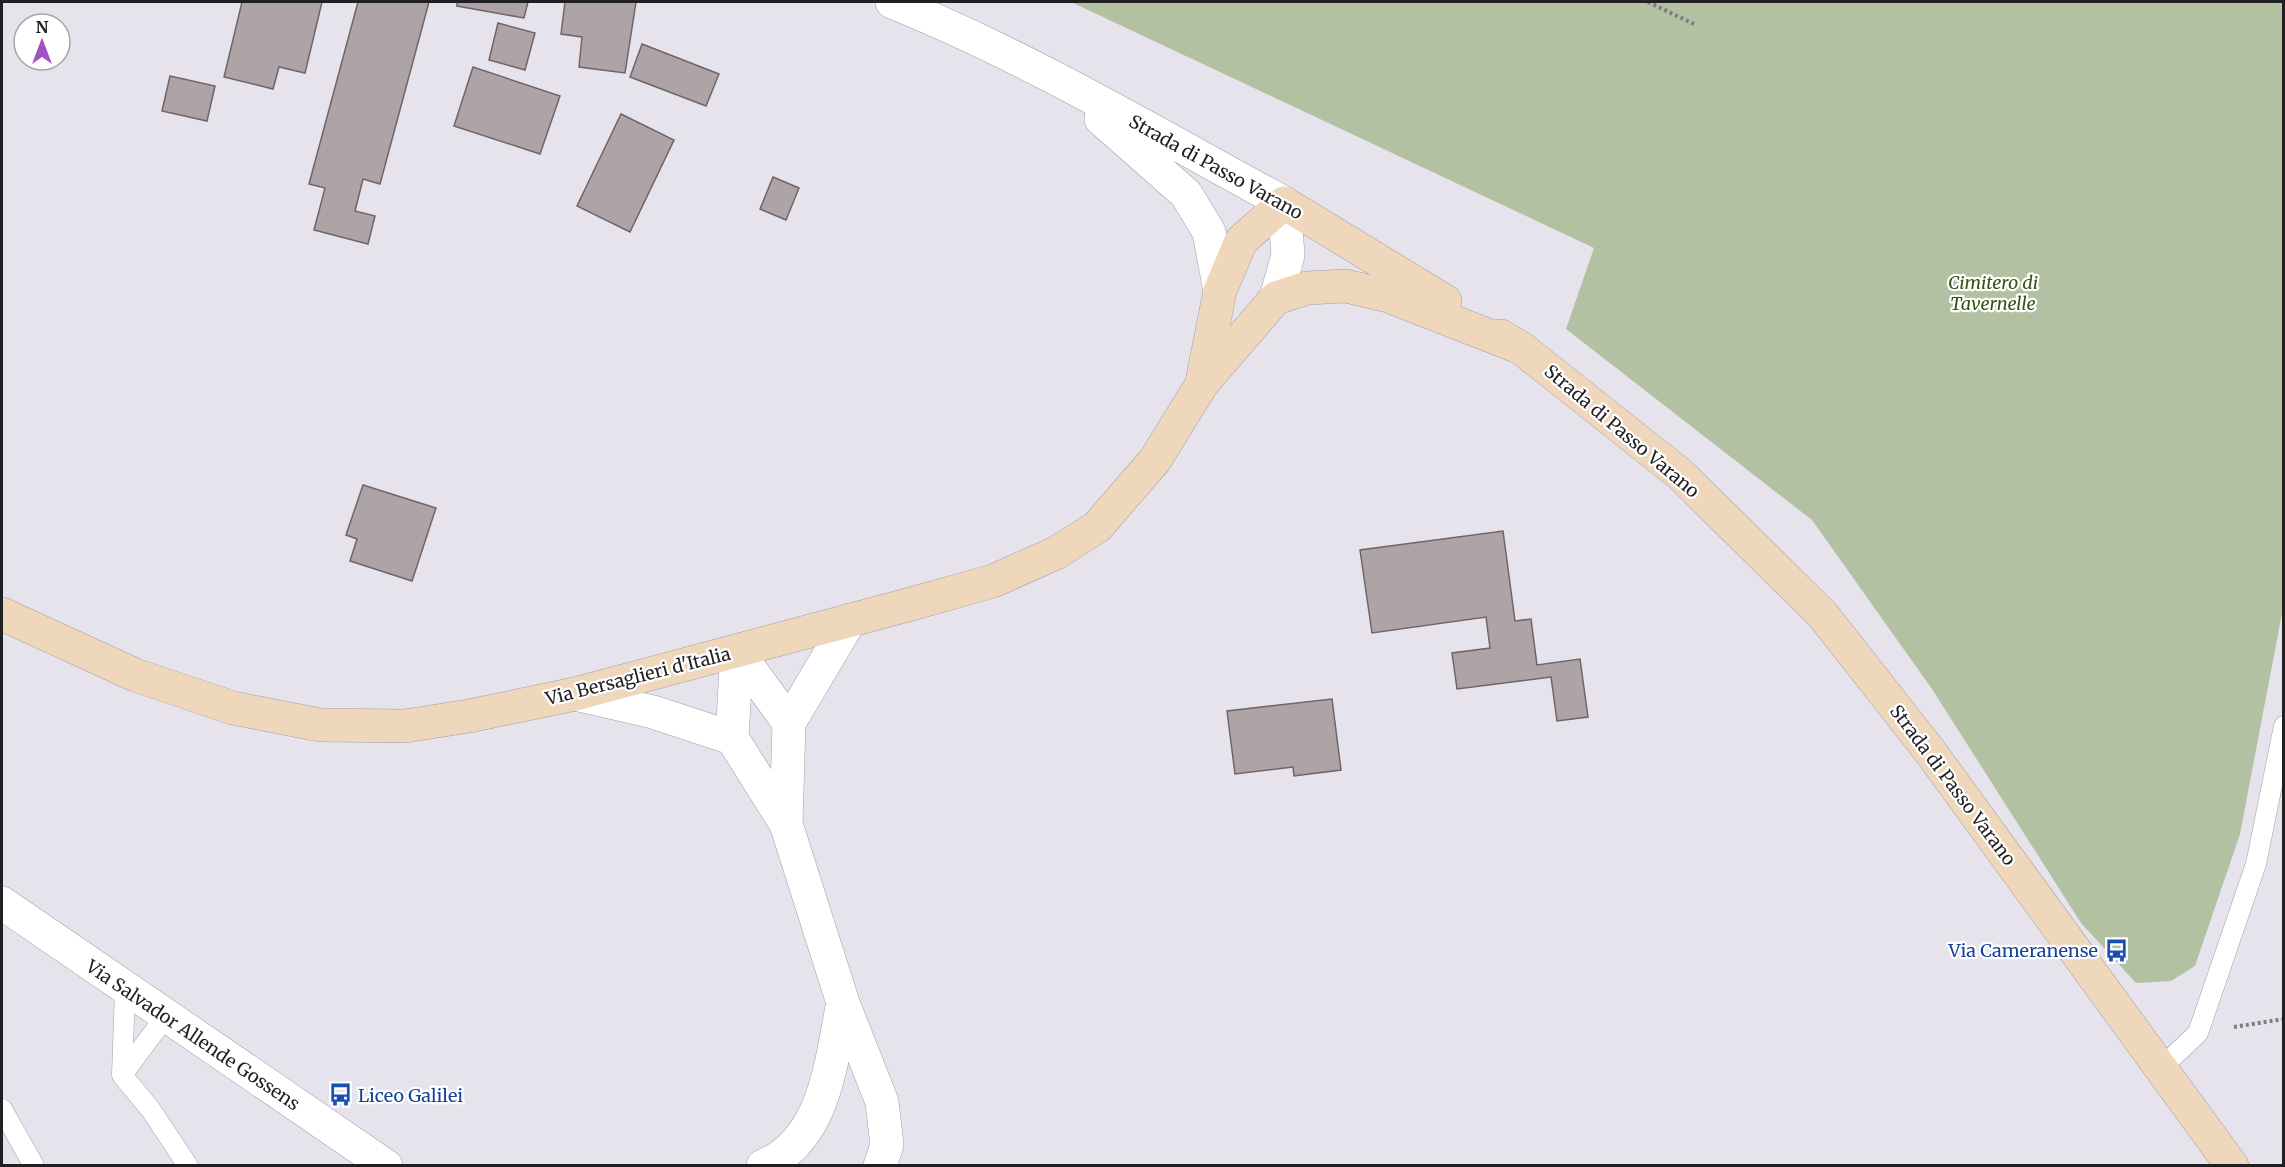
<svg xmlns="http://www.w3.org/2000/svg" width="2285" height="1167" viewBox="0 0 2285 1167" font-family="Merriweather,serif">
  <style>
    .green { fill: #b1c1a2 }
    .building { fill: #aea3a6; stroke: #6f6568; stroke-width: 1.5 }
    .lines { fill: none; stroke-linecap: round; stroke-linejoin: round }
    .service-casing { stroke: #a29ea6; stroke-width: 21 }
    .tertiary-casing { stroke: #a29ea6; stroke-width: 34 }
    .secondary-casing { stroke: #a29ea6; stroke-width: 34 }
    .path { stroke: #7f7c82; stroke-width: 4; stroke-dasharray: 3 3; stroke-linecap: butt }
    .service { stroke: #fff; stroke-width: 20 }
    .tertiary { stroke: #fff; stroke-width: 33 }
    .secondary { stroke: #efd7bb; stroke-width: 33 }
    .labels { text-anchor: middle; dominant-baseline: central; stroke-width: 4.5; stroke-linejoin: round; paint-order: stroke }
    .street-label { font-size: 18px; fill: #201f22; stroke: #fff }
    .park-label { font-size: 18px; font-style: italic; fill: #365211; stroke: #fff }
    .transit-label { font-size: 18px; fill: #164399; stroke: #fff; text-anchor: end }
  </style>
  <rect width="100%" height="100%" fill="#e7e3ec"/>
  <path class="green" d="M1071,2H2283V608L2240,834L2195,966L2171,981L2136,983L2081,923L1932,689L1812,520L1566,329L1594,248Z"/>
  <path class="building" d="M242,2H322L305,73L279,67L273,89L224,77Z
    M358,2H429L380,184L363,179L355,211L375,216L368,244L314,230L325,188L309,184Z
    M457,2H528L524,18L457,6Z
    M565,2H636L625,73L579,67L582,37L561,34Z
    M498,23L535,33L525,70L489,60Z
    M642,44L719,74L706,106L630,77Z
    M473,67L560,96L540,154L454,126Z
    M170,76L215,86L207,121L162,111Z
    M621,114L674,140L630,232L577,206Z
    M773,177L799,188L786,220L760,209Z
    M363,485L436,508L412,581L350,561L357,539L346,535Z
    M1503,531L1515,621L1531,619L1537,665L1580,659L1588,717L1557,721L1551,677L1457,689L1452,653L1490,648L1486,617L1372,633L1360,550Z
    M1332,699L1341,770L1294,776L1293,767L1235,774L1227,711Z"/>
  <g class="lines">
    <defs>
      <path id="service" d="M125,988L122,1075L151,1110L188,1166
        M2161,1068L2198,1033L2256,864L2284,726
        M122,1075L166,1016
        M2,1109L34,1166"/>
      <path id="tertiary" d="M892,2C1028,57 1155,133 1284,203L1288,255L1276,298
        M1101,119L1186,194L1209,232L1220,291
        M737,651L732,738L786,824L843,1003L882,1102L887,1145L880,1166
        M737,651L789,723L786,824
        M575,694L653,712L732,738
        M789,723L850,620
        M2,903L386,1166
        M763,1166C826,1140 831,1060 843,1003"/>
      <path id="secondary" d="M1501,336L1521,348L1680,474L1822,614L1929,750L2232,1166
        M1202,382L1220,291L1241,241L1284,203L1445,301
        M2,614L135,675L233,708L320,725L405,726L469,716L575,694L911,604L993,581L1056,553L1097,527L1155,460L1202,384L1276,298L1307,288L1346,286L1388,296L1521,348"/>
    </defs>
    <use href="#service" class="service-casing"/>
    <use href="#tertiary" class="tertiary-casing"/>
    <use href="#secondary" class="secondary-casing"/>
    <path class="path" d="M1648,2L1696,25
      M2234,1027L2284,1019"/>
    <use href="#service" class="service"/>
    <use href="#tertiary" class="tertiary"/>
    <use href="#secondary" class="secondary"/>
  </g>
  <defs>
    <symbol id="bus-bare" viewBox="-9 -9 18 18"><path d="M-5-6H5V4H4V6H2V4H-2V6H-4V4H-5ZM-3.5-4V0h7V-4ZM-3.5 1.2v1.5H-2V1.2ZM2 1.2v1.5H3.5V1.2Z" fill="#1a4fb4" stroke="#fff" stroke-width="2.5" paint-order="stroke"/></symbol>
  </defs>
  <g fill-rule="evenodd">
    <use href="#bus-bare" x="2100" y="934" width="33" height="33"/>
    <use href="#bus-bare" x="324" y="1078" width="33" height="33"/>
  </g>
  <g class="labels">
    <g class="street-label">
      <text transform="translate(1216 167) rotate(29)">Strada di Passo Varano</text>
      <text transform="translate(1622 431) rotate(40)">Strada di Passo Varano</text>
      <text transform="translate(638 676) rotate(-14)">Via Bersaglieri d'Italia</text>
      <text transform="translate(1953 785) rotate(53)">Strada di Passo Varano</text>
      <text transform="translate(193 1035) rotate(34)">Via Salvador Allende Gossens</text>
    </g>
    <g class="park-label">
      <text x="1993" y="282">Cimitero di<tspan x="1993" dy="21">Tavernelle</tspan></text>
    </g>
    <g class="transit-label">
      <text x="2098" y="950">Via Cameranense</text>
      <text x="358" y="1095" text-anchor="start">Liceo Galilei</text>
    </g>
  </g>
  <rect width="2285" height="1167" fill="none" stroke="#201f22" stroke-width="6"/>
  <g transform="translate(42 42)"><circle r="28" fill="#ffffff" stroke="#a6a5a7" stroke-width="1.5"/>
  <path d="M0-4.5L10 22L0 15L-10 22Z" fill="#a152c2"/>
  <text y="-9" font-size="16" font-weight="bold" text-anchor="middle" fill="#201f22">N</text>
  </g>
</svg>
